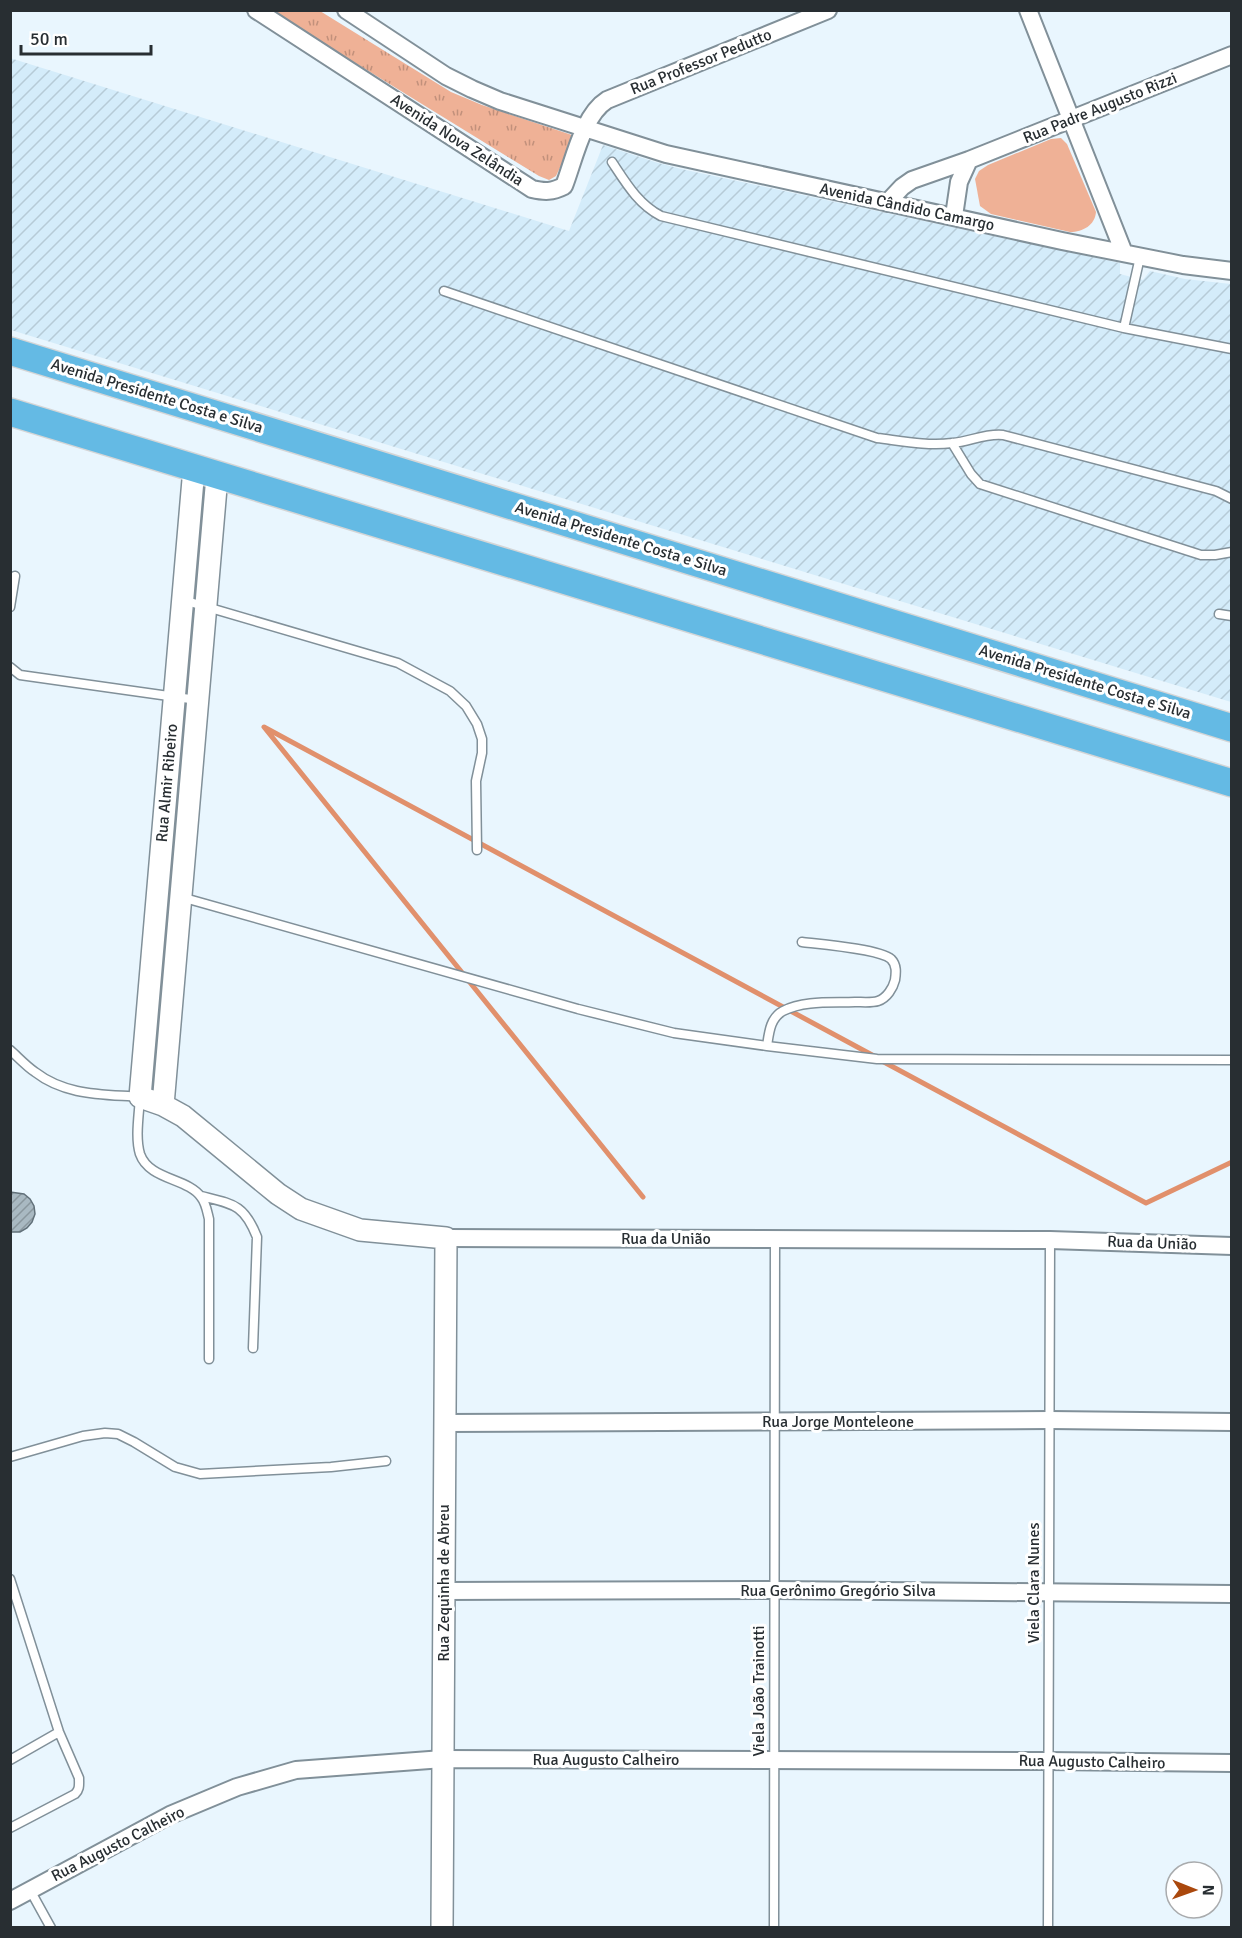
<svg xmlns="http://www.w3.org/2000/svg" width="1242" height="1938" viewBox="0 0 1242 1938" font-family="Signika,sans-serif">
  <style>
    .industrial { fill: url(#industrial-furrows) }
    .grass { fill: url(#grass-tufts) }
    .park { fill: #efb196 }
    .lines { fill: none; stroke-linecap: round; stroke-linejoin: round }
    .stream { stroke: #e1906c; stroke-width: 5 }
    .building { fill: url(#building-hatch); stroke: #62717a; stroke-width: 1.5 }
    .service-casing { stroke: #819099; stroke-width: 11 }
    .minor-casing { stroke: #819099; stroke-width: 20 }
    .tertiary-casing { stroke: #819099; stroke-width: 24 }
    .trunk-casing { stroke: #d4d5d6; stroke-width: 30 }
    .service { stroke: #fff; stroke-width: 8 }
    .minor { stroke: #fff; stroke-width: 16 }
    .tertiary { stroke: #fff; stroke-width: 21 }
    .trunk { stroke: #64bae4; stroke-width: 27 }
    .labels { text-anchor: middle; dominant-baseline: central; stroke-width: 6; stroke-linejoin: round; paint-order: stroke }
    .street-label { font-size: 16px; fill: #282e32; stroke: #fff }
  </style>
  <defs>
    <pattern id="industrial-furrows" width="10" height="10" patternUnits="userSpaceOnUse" patternTransform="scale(1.5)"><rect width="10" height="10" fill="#d4ecfa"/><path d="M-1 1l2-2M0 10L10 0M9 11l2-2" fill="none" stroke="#b6cbd7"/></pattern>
    <pattern id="grass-tufts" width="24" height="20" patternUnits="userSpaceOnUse" patternTransform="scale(1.5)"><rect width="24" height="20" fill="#efb196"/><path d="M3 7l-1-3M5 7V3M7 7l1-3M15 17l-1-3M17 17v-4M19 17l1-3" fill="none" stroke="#c2907b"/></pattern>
    <pattern id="building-hatch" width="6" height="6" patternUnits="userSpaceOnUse" patternTransform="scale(1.5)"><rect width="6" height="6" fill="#a9b9c2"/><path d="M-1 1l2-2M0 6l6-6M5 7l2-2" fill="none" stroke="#8a979e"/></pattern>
  </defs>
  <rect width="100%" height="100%" fill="#e9f6fe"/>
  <path class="industrial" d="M10,58L569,231L603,145L655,162L681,169L1120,263V274L1143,280L1150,271L1185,279L1231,284V702L11,330Z"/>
  <path class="grass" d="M271,11H320L451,92L482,105L575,136L556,176L549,180L539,176Z"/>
  <path class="park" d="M1061,138L1067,144L1096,212C1095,225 1083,232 1070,232L991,214L980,206L975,179L979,171L988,165L1051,139Z"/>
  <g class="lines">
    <path class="stream" d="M882,1061L1146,1203L1232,1162
      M643,1197L264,727L874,1056"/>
  </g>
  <path class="building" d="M10,1192L24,1194L30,1199L34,1206L35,1214L32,1222L27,1228L20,1232H10Z"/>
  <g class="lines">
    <defs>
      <path id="service" d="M612,162C626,183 638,204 661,216L1124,328L1232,349
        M444,291L877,438C902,441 927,446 952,443C969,442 985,433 1003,435L1216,491L1232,499
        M1124,328L1140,257
        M952,443L971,474L980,484L1201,555H1215L1232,552
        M183,600L398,663L450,691L466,706L477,724L482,739V753L476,781L477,850
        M10,607L15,576
        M1219,614L1232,616
        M10,667L20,675L197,700
        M181,897L578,1009L674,1033L767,1046L877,1059L1232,1060
        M767,1046C769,1033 770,1018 783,1011C804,1000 833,1003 855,1002C862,1002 872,1003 878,1001C887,998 893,988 895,980C896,973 897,965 891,959C880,949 819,944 802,942
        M10,1050C18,1057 26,1066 35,1072C66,1096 103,1094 140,1097C139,1115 135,1138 140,1154C149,1180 188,1178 201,1197C206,1203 207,1211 209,1219V1359
        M201,1196C233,1204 244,1204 257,1237L253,1348
        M10,1457L83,1436L105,1433L118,1434L134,1442L175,1467L200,1474L331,1467L386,1461
        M10,1579L59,1732L79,1778C79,1785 80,1789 75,1794L10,1828
        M10,1760L59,1732
        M30,1890L51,1928
        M774,1928L775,1239
        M1048,1928L1050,1240"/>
      <path id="minor" d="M256,10L532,189C545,192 552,192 564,186C574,160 583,115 607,100L828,10
        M346,10L446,76L472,89L500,101L666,154L1062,241L1183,265L1232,271
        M1028,10L1124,253
        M887,203L902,187L912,180L969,160L1232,55
        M954,216L959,182L969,160
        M446,1238L1050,1240L1232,1246
        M445,1423L1050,1420L1232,1422
        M444,1591L774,1590L1232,1594
        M10,1901L170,1815L237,1787L296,1770L443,1759L1048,1761L1232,1763"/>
      <path id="tertiary" d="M194,468L140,1097L163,1105L183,1116L278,1194L301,1209L360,1230L446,1238L442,1928
        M163,1105L217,476"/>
      <path id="trunk" d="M10,351L1232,728
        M10,412L1232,783"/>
    </defs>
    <use href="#service" class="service-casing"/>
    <use href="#minor" class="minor-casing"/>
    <use href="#tertiary" class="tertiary-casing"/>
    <use href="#trunk" class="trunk-casing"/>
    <use href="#service" class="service"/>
    <use href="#minor" class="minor"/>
    <use href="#tertiary" class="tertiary"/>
    <use href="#trunk" class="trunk"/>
  </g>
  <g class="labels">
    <g class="street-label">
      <text transform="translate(701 62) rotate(-22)">Rua Professor Pedutto</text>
      <text transform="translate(1100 108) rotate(-22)">Rua Padre Augusto Rizzi</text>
      <text transform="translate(457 140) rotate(33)">Avenida Nova Zelândia</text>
      <text transform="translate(907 207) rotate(12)">Avenida Cândido Camargo</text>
      <text transform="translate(157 396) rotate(17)">Avenida Presidente Costa e Silva</text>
      <text transform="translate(621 539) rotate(17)">Avenida Presidente Costa e Silva</text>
      <text transform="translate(1085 682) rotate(17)">Avenida Presidente Costa e Silva</text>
      <text transform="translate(167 783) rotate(-85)">Rua Almir Ribeiro</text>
      <text x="666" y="1239">Rua da União</text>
      <text transform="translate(1152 1243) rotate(2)">Rua da União</text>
      <text x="838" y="1422">Rua Jorge Monteleone</text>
      <text transform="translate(444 1583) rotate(-90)">Rua Zequinha de Abreu</text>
      <text transform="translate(1034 1583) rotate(-90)">Viela Clara Nunes</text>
      <text x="838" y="1591">Rua Gerônimo Gregório Silva</text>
      <text transform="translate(759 1691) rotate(-90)">Viela João Trainotti</text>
      <text x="606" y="1760">Rua Augusto Calheiro</text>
      <text transform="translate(1092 1762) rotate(1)">Rua Augusto Calheiro</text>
      <text transform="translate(118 1844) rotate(-27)">Rua Augusto Calheiro</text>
    </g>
  </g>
  <rect width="1242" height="1938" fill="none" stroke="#282e32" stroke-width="24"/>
  <g transform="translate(1194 1890) rotate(91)"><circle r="28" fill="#ffffff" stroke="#a9abad" stroke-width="1.5"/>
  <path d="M0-4.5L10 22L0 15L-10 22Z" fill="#aa480d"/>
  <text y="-9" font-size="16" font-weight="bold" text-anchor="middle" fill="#282e32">N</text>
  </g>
  <path d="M21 45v9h130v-9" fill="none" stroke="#282e32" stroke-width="3"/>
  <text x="30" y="45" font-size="18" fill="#282e32" stroke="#ffffff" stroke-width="4.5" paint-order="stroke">50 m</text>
</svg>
